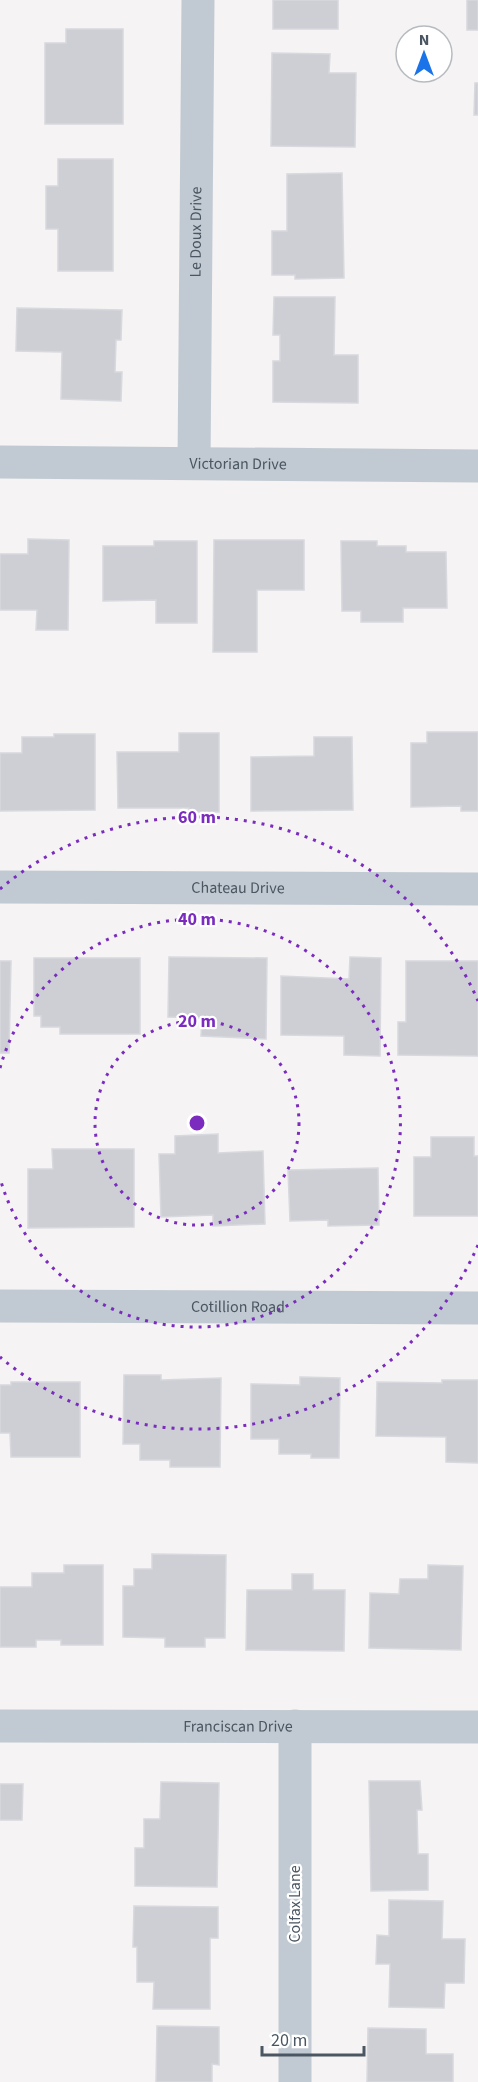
<svg xmlns="http://www.w3.org/2000/svg" width="478" height="2082" viewBox="0 0 478 2082" font-family="'Source Sans 3',sans-serif">
  <style>
    .building { fill: #cdcfd5; stroke: #d7d9de; stroke-width: 1.5 }
    .lines { fill: none; stroke-linecap: round; stroke-linejoin: round }
    .minor { stroke: #c1cad2; stroke-width: 33 }
    .ring { fill: none; stroke: #7b2cbf; stroke-width: 3; stroke-dasharray: 3 6 }
    .labels { text-anchor: middle; dominant-baseline: central; stroke-width: 4.5; stroke-linejoin: round; paint-order: stroke }
    .street-label { font-size: 16px; fill: #4a5661; stroke: #fff }
    .centre { fill: #7b2cbf; stroke: #fff; stroke-width: 3 }
    .ring-label { font-size: 18px; text-anchor: middle; font-weight: bold; fill: #7b2cbf; stroke: #fff; stroke-width: 4.5; stroke-linejoin: round; paint-order: stroke }
  </style>
  <rect width="100%" height="100%" fill="#f5f3f3"/>
  <path class="building" d="M273,0H338V29H273Z
    M467,0H478V30H467Z
    M66,29H123V124H45V43H66Z
    M272,53L330,54L329,73H356L355,147L271,146Z
    M475,83H478V115H474Z
    M58,159H113V271H58V229H46V186H58Z
    M342,173L344,278L295,279V275H272V231H287V174Z
    M274,297H335L334,355H358V403L273,402V361H280V335H273Z
    M17,308L122,310L121,340H116L115,372H122L121,401L61,399L62,352L16,351Z
    M28,539L69,540L68,630H36L37,610H0V554H28Z
    M214,540H304V590H257V652H213Z
    M154,541H197V623H156V600L103,601V546H154Z
    M341,541H377V546H406V552H446L447,608H403V622H361V611H342Z
    M427,732H478V811H461V806L411,807V743H427Z
    M179,733H219V812H189V808H118L117,752H179Z
    M54,734H95V810L0,811V753H22V737H54Z
    M314,737H352L353,810L251,811V757L314,756Z
    M169,957L267,958L266,1039L201,1036L202,1018L168,1017Z
    M350,957L381,958L380,1056L344,1055V1036L281,1035V976L349,979Z
    M34,958H140V1034H60V1027H41V1016H34Z
    M0,961H11L9,1053H0Z
    M406,961H478V1056L398,1055V1022H406Z
    M218,1134V1153L263,1151L265,1224L213,1226V1215L161,1217L159,1154H175V1136Z
    M431,1137H474V1156H478V1216H414V1157H431Z
    M52,1149H134V1227L28,1228V1169H53Z
    M378,1168L379,1225L328,1226V1220L290,1221L288,1170Z
    M124,1375H161V1380L221,1378L220,1467H170V1460H140V1444H123Z
    M300,1377L340,1378L339,1458H311V1454H279V1439H251V1384L300,1385Z
    M442,1380H478V1463L446,1462V1437L376,1436L377,1382L442,1383Z
    M11,1382H80V1457H11L10,1433H0V1385H11Z
    M152,1554L226,1555L225,1638H205V1647H165V1638L123,1637V1586H134V1569H152Z
    M64,1565H103V1645H61V1640H36V1647H0V1587H32V1573H64Z
    M428,1565L463,1566L461,1650L369,1648L370,1593L399,1594L400,1579H428Z
    M292,1574H313V1590H345L344,1651L246,1650L247,1590H292Z
    M369,1781H420L422,1810H417L418,1854H428V1890L371,1891Z
    M161,1782L219,1783L217,1887L135,1886V1848H144V1819H160Z
    M0,1784H23L22,1820H0Z
    M389,1900L443,1901L442,1939H465L464,1983H445L444,2008L389,2007L390,1964H376L377,1935L389,1936Z
    M134,1906L218,1907V1938H210V2009H153L154,1982H137V1947H133Z
    M157,2026L219,2027V2065L212,2064V2082H156Z
    M368,2028L426,2029V2054H453V2082H367Z"/>
  <g class="lines">
    <g class="minor">
      <path id="s1" d="M0,462L478,466"/>
      <path id="s2" d="M194,463L198,0"/>
      <path id="s3" d="M0,887L478,889"/>
      <path id="s4" d="M0,1306L478,1308"/>
      <path id="s5" d="M0,1726L478,1727"/>
      <path d="M295,1726V2082"/>
    </g>
  </g>
  <g class="ring">
    <circle cx="197" cy="1123" r="102"/>
    <path d="M0 1068A204 204 0 1 1 0 1178"/>
    <path d="M478 1245A306 306 0 0 1 0 1357M0 889A306 306 0 0 1 478 1001"/>
  </g>
  <g class="labels">
    <g class="street-label">
      <text stroke="none"><textPath href="#s2" startOffset="231">Le Doux Drive</textPath></text>
      <text stroke="none"><textPath href="#s1" startOffset="238">Victorian Drive</textPath></text>
      <text stroke="none"><textPath href="#s3" startOffset="238">Chateau Drive</textPath></text>
      <text stroke="none"><textPath href="#s4" startOffset="238">Cotillion Road</textPath></text>
      <text stroke="none"><textPath href="#s5" startOffset="238">Franciscan Drive</textPath></text>
      <text transform="translate(295 1904) rotate(-90)">Colfax Lane</text>
    </g>
  </g>
  <circle cx="197" cy="1123" r="9" class="centre"/>
  <g class="ring-label">
    <text x="197" y="823">60 m</text>
    <text x="197" y="925">40 m</text>
    <text x="197" y="1027">20 m</text>
  </g>
  <g transform="translate(424 54)"><circle r="28" fill="#ffffff" stroke="#b7bbc0" stroke-width="1.5"/>
  <path d="M0-4.5L10 22L0 15L-10 22Z" fill="#1a73e8"/>
  <text y="-9" font-size="16" font-weight="bold" text-anchor="middle" fill="#4a5661">N</text>
  </g>
  <path d="M262 2046v9h102v-9" fill="none" stroke="#4a5661" stroke-width="3"/>
  <text x="271" y="2046" font-size="18" fill="#4a5661" stroke="#ffffff" stroke-width="4.5" paint-order="stroke">20 m</text>
</svg>
